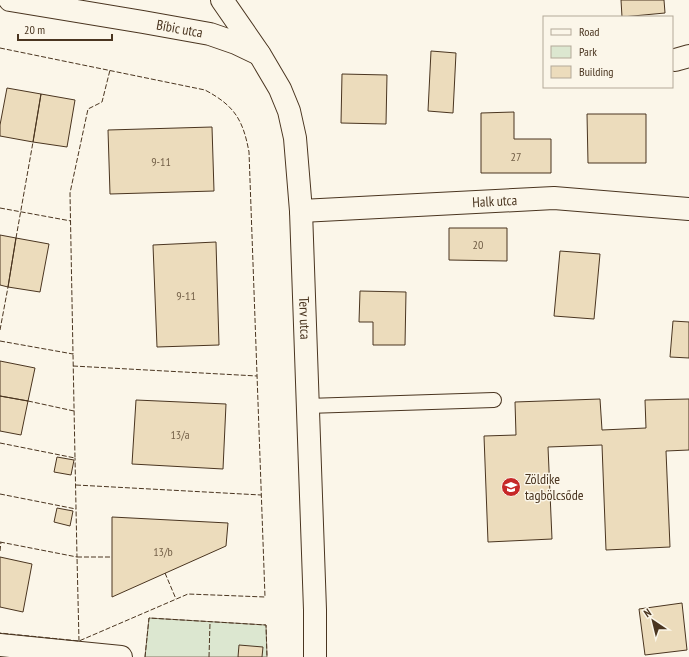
<svg xmlns="http://www.w3.org/2000/svg" width="689" height="657" viewBox="0 0 689 657" font-family="'PT Sans Narrow',sans-serif">
  <style>
    .green { fill: #dce7d0; stroke: #887966 }
    .building { fill: #ecdcbc; stroke: #4a3520 }
    .lines { fill: none; stroke-linecap: round; stroke-linejoin: round }
    .service-casing { stroke: #4a3520; stroke-width: 16 }
    .minor-casing { stroke: #4a3520; stroke-width: 24 }
    .tertiary-casing { stroke: #4a3520; stroke-width: 24 }
    .service { stroke: #fbf6e9; stroke-width: 14 }
    .minor { stroke: #fbf6e9; stroke-width: 22 }
    .tertiary { stroke: #fbf6e9; stroke-width: 22 }
    .fence { stroke: #4a3520; stroke-width: 1; stroke-dasharray: 5 2; stroke-linecap: butt }
    .labels { text-anchor: middle; dominant-baseline: central; stroke-width: 3; stroke-linejoin: round; paint-order: stroke }
    .number-label { font-size: 12px; fill: #725f47 }
    .street-label { font-size: 14px; fill: #4a3520; stroke: #fbf6e9 }
    .poi-label { font-size: 14px; fill: #4a3520; stroke: #fbf6e9; text-anchor: start }
  </style>
  <rect width="100%" height="100%" fill="#fbf6e9"/>
  <path class="green" d="M149,618L266,625L267,657H145Z"/>
  <path class="building" d="M621,0H664L665,13L622,17Z
    M431,51L456,53L453,113L428,111Z
    M342,74L387,75L386,124L341,123Z
    M7,88L41,94L33,142L0,136V125Z
    M41,94L75,100L67,147L33,142Z
    M514,112V139H551V173H481V113Z
    M587,114H646V163H588Z
    M212,127L214,191L110,194L108,130Z
    M449,228H507V261L449,260Z
    M0,235L16,238L8,287L0,285Z
    M16,238L49,244L40,292L8,287Z
    M216,242L219,345L157,347L153,245Z
    M560,251L600,254L594,319L554,316Z
    M360,291L406,292L405,345H373V322H359Z
    M673,321L689,322V358L670,357Z
    M0,361L35,368L28,401L0,396Z
    M0,396L28,401L21,435L0,431Z
    M600,399L602,430L646,428L645,400L689,399V450L666,451L670,547L606,550L602,445L548,447L552,539L488,542L484,436L516,435L515,402Z
    M136,400L226,404L223,469L132,464Z
    M57,457L74,460L71,475L54,472Z
    M57,508L73,511L70,526L54,522Z
    M112,517L228,523L226,546L112,597Z
    M0,557L32,564L23,612L0,607Z
    M682,603L687,650L645,655L639,609Z
    M239,645L263,647L262,657H238Z"/>
  <g class="lines">
    <defs>
      <path id="service" d="M307,406L494,400"/>
      <g id="minor">
        <path d="M675,60L689,56"/>
        <path id="s1" d="M301,211L554,198L689,209"/>
        <path d="M0,645L121,657"/>
      </g>
      <g id="tertiary">
        <path id="s2" d="M10,0L143,22L210,34L236,43L259,54"/>
        <path id="s3" d="M222,0L260,55L280,89L289,111L295,138L301,211L315,610V657"/>
      </g>
    </defs>
    <use href="#service" class="service-casing"/>
    <use href="#minor" class="minor-casing"/>
    <use href="#tertiary" class="tertiary-casing"/>
    <use href="#service" class="service"/>
    <use href="#minor" class="minor"/>
    <use href="#tertiary" class="tertiary"/>
    <path class="fence" d="M0,48L205,90C235,106 243,120 249,152L265,597L188,594L79,641L0,633
      M0,208L71,221
      M16,238L33,142
      M0,330L8,287
      M0,341L73,354L70,193L88,109L102,102L110,70
      M73,366L257,376
      M28,401L74,411
      M0,443L75,458L73,354
      M76,485L261,495
      M0,494L76,509
      M0,542L77,557L75,458
      M0,551L1,542
      M165,573L176,599
      M79,641L77,557H112
      M145,657L149,618L266,625L267,657
      M209,657L210,623"/>
  </g>
  <defs>
    <symbol id="school-disc" viewBox="-11 -11 22 22"><circle r="9.5" fill="#c62828" stroke="#fbf6e9"/><path d="M0-5L7-2L0 1L-7-2ZM-4 1L0 2.5L4 1V4Q0 6-4 4Z" fill="#fff"/></symbol>
  </defs>
  <g fill-rule="evenodd">
    <use href="#school-disc" x="500" y="476" width="22" height="22"/>
  </g>
  <g class="labels">
    <g class="number-label">
      <text x="516" y="156">27</text>
      <text x="161" y="161">9-11</text>
      <text x="478" y="244">20</text>
      <text x="186" y="295">9-11</text>
      <text x="180" y="434">13/a</text>
      <text x="163" y="551">13/b</text>
    </g>
    <g class="street-label">
      <text stroke="none"><textPath href="#s2" startOffset="172">Bíbic utca</textPath></text>
      <text stroke="none"><textPath href="#s1" startOffset="194">Halk utca</textPath></text>
      <text stroke="none"><textPath href="#s3" startOffset="338">Terv utca</textPath></text>
    </g>
    <g class="poi-label">
      <text x="525" y="479">Zöldike<tspan x="525" dy="16">tagbölcsőde</tspan></text>
    </g>
  </g>
  <rect x="543" y="16" width="130" height="72" fill="#fbf6e9" stroke="#b4a999"/>
  <rect x="551" y="29" width="20" height="6" fill="#fbf6e9" stroke="#b4a999"/>
  <text x="579" y="36" font-size="12" fill="#4a3520">Road</text>
  <rect x="551" y="46" width="20" height="12" fill="#dce7d0" stroke="#b4a999"/>
  <text x="579" y="56" font-size="12" fill="#4a3520">Park</text>
  <rect x="551" y="66" width="20" height="12" fill="#ecdcbc" stroke="#b4a999"/>
  <text x="579" y="76" font-size="12" fill="#4a3520">Building</text>
  <g transform="translate(653 621) rotate(325)" stroke="#fbf6e9" stroke-width="3" paint-order="stroke">
  <path d="M0-3L7 15L0 10L-7 15Z" fill="#4a3520"/>
  <text y="-6" font-size="11" font-weight="bold" text-anchor="middle" fill="#4a3520">N</text>
  </g>
  <path d="M18 34v6h94v-6" fill="none" stroke="#4a3520" stroke-width="2"/>
  <text x="24" y="34" font-size="12" fill="#4a3520" stroke="#fbf6e9" stroke-width="3" paint-order="stroke">20 m</text>
</svg>
